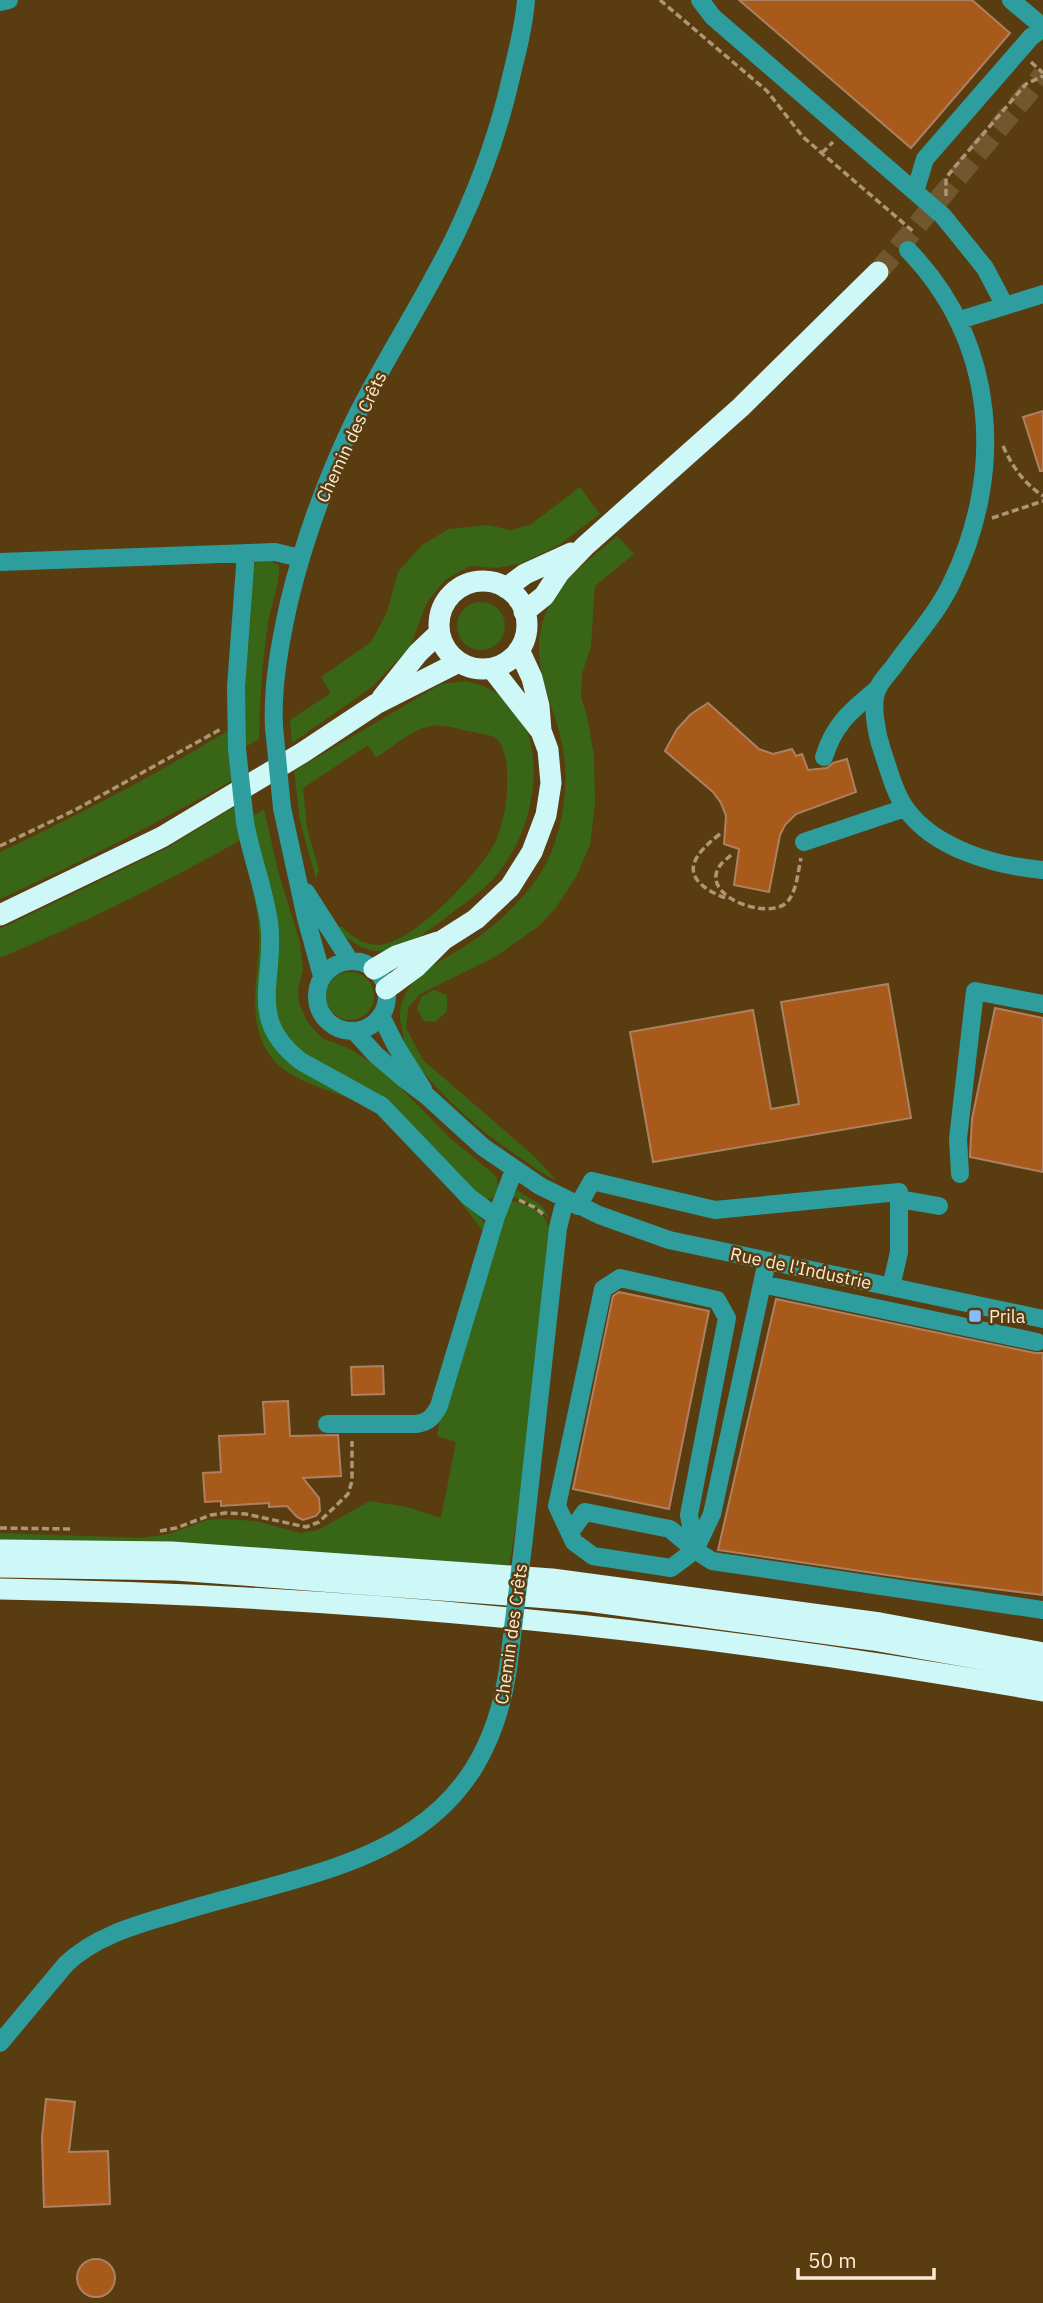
<svg xmlns="http://www.w3.org/2000/svg" width="1043" height="2303" viewBox="0 0 1043 2303" font-family="'IBM Plex Sans',sans-serif">
  <style>
    .green { fill: #396517 }
    .building { fill: #a85a1b; stroke: #ad8062; stroke-width: 2 }
    .lines { fill: none; stroke-linecap: round; stroke-linejoin: round }
    .highway-tunnel { stroke: #71572d; stroke-width: 21; stroke-dasharray: 21 10; stroke-linecap: butt }
    .path { stroke: #ad9675; stroke-width: 3.5; stroke-dasharray: 7 3.5; stroke-linecap: butt }
    .minor { stroke: #2d9d9d; stroke-width: 18 }
    .highway { stroke: #cef8f7; stroke-width: 21 }
    .minor-bridge { stroke: #2d9d9d; stroke-width: 18 }
    .poi-dot { fill: #87bbfb; stroke: #593d10; stroke-width: 2.5 }
    .labels { text-anchor: middle; dominant-baseline: central; stroke-width: 5; stroke-linejoin: round; paint-order: stroke }
    .street-label { font-size: 18px; fill: #fcead4; stroke: #593d10 }
    .poi-label { font-size: 18px; fill: #fcead4; stroke: #593d10; text-anchor: start }
  </style>
  <rect width="100%" height="100%" fill="#593d10"/>
  <path class="green" d="M580,487L600,514L559,545L522,563L497,568L470,566L445,580L427,602L410,647L372,687L292,743L290,720L331,693L321,677L371,642L387,612L398,572L422,545L449,529L488,525L510,530L530,525Z
    M617,536L634,554L595,586L591,646L582,674L581,697L587,716L594,756L595,804L590,845L576,877L555,909L539,926L495,957L420,994L408,1008L406,1028L423,1060L535,1157L556,1180C545,1176 534,1167 524,1160C477,1130 434,1091 403,1045C406,1031 395,1020 403,999C415,970 447,959 471,942C505,919 543,882 555,842C563,817 567,789 565,763C560,706 520,661 550,604C565,576 594,556 617,536Z
    M263,558L279,565C280,585 271,604 268,624C262,662 260,700 259,739L242,749L240,725L250,573L255,564Z
    M457 626a24 24 0 1 1 48 0a24 24 0 1 1-48 0Z
    M467,681C484,686 501,692 513,706C550,751 533,833 497,874C482,893 459,907 440,922C424,933 404,950 384,951C365,953 350,941 337,929L341,926C352,936 362,945 378,945C412,945 485,868 497,838C506,814 508,795 507,770C507,760 503,742 494,737C488,734 479,734 473,732C460,730 444,724 431,726C411,730 392,747 376,758L368,745L303,788L307,828L319,870L316,879L300,821L294,771L441,684Z
    M229,730L233,780C157,823 80,863 0,899V852C79,815 155,775 229,730Z
    M236,806C238,818 238,831 242,842C251,870 263,900 265,929C267,968 252,1009 276,1043C300,1078 346,1084 378,1109C414,1137 446,1178 477,1212L487,1228V1236C455,1196 415,1137 372,1110C335,1086 281,1087 262,1041C248,1007 260,970 259,935C258,903 248,871 241,840C163,884 83,923 0,958V929L167,848Z
    M264,809L278,871L300,943L303,970L298,989L299,1004L308,1023L322,1038L350,1049L384,1071L450,1138L496,1176C499,1185 498,1190 492,1198L483,1200L398,1116L310,1063L274,1020L251,817Z
    M326 996a24 24 0 1 1 48 0a24 24 0 1 1-48 0Z
    M434,990L447,995V1011L435,1022L424,1021L417,1009L421,997Z
    M517,1190L542,1206L550,1219C538,1209 527,1199 512,1197Z
    M511,1201C529,1204 545,1211 550,1230L526,1465L508,1572L0,1543V1533L142,1538L169,1534L207,1520L223,1519L256,1521L300,1533L318,1530L370,1501L407,1507L441,1518L456,1442L437,1436L440,1419Z"/>
  <path class="building" d="M739,0H972L1010,33L911,148Z
    M1043,411V471H1040L1023,417Z
    M708,703L759,749L773,754L792,749L796,756L802,754L808,770L827,768L833,763L847,759L856,792L796,814L785,825L780,835L769,892L734,885L739,849L724,844L726,816L721,803L713,792L665,751L677,729L691,714Z
    M888,984L911,1118L653,1162L630,1032L753,1010L771,1109L799,1104L781,1002Z
    M995,1008L1043,1018V1172L970,1157L972,1119Z
    M619,1292L709,1311L669,1509L573,1489L613,1296Z
    M776,1299L1035,1353H1043V1595L907,1578L718,1550Z
    M383,1366L384,1394L352,1395L351,1367Z
    M288,1401L290,1436L338,1435L341,1476L303,1478L319,1498L320,1511L316,1516L303,1520L297,1517L287,1506L269,1507V1503L221,1506V1501L205,1502L203,1473L221,1472L219,1436L265,1434L263,1402Z
    M46,2099L75,2102L69,2152L108,2151L110,2204L44,2207L42,2137Z
    M77 2278a19 19 0 1 1 38 0a19 19 0 1 1-38 0Z"/>
  <g class="lines">
    <path class="highway-tunnel" d="M878,272L1043,75"/>
    <path class="path" d="M660,0L767,91L803,137L915,233
      M1031,62L1043,73
      M822,153L833,142
      M946,196V178L953,169L1026,84L1043,76
      M1003,446C1013,468 1024,483 1043,496
      M992,518L1043,501
      M720,834C686,860 681,880 725,898
      M0,846L75,810L221,729
      M731,855C728,858 722,862 719,867C700,897 771,922 788,901C797,890 798,871 801,858
      M519,1200L536,1208L545,1216
      M0,1528L72,1529
      M160,1531L176,1528L211,1515L225,1513L246,1514L306,1527L319,1522L348,1494L352,1481V1441"/>
    <path class="minor" d="M700,0L713,17L943,216L985,268L1005,306
      M1011,0L1043,27
      M0,2L9,0
      M915,192L925,159L1031,37L1043,28
      M908,250C997,342 1006,472 951,584C937,613 915,637 897,662C891,671 882,679 878,688C870,702 877,735 882,750C889,770 894,792 906,809C935,849 996,866 1043,870
      M960,320L1043,294
      M0,562L275,552L300,558
      M274,727C272,685 280,643 289,602C304,540 326,480 353,423C385,358 426,297 457,232C481,181 500,128 512,73C518,49 524,25 526,0
      M237,749L236,687L246,553
      M824,757C834,724 851,711 876,690
      M282,808L306,918L322,976
      M245,822C251,856 264,888 269,922C277,978 244,1019 302,1062L382,1106L469,1197L496,1217
      M804,842L905,808
      M306,892L350,961
      M317 996a35 35 0 1 1 70 0a35 35 0 1 1-70 0Z
      M381,1016L396,1046L423,1089
      M355,1032L376,1055L403,1078L427,1096L483,1147L540,1186L599,1215L669,1240L1043,1319
      M960,1174L958,1139L975,991L1043,1004
      M899,1199L939,1206
      M578,1206L592,1181L715,1210L899,1192V1252L891,1287
      M767,1261L712,1514L695,1550L712,1561L1043,1610
      M620,1278L717,1300L727,1318L689,1515L695,1550L671,1568L593,1556L574,1542L557,1506L603,1289Z
      M762,1284L1037,1342
      M327,1424H416C429,1422 433,1417 439,1406L496,1217L514,1170
      M570,1532L585,1512L670,1529L695,1550
      M524,1538L558,1228L565,1200
      M0,2043L66,1964C94,1937 133,1926 170,1915C323,1867 479,1861 508,1669"/>
    <path class="highway" d="M439 625a44 44 0 1 1 88 0a44 44 0 1 1-88 0Z
      M506,588L525,574L571,553
      M524,612L544,596L559,573L585,546L741,407L878,272
      M493,670L540,730
      M382,698L418,653L439,633
      M0,915L162,837L302,753L376,704L459,662
      M374,969L396,956L438,942
      M386,989L416,967L443,940L476,919L510,887L532,852L546,815L551,783L548,750L541,731L539,706L532,678L520,652
      M0,1550L172,1552L552,1579L880,1623L1043,1653
      M0,1567L175,1570L588,1601L873,1640L1043,1670
      M0,1589C349,1595 700,1630 1043,1691"/>
    <path class="minor-bridge" d="M274,727L282,808
      M237,749L245,822
      M508,1669L524,1538"/>
  </g>
  <rect class="poi-dot" x="968" y="1309" width="14" height="14" rx="3.5"/>
  <g class="labels">
    <g class="street-label">
      <text transform="translate(351 437) rotate(-65)">Chemin des Crêts</text>
      <text transform="translate(801 1268) rotate(12)">Rue de l'Industrie</text>
      <text transform="translate(511 1634) rotate(-82)">Chemin des Crêts</text>
    </g>
    <g class="poi-label">
      <text x="989" y="1316">Prila</text>
    </g>
  </g>
  <path d="M798 2268v10h136v-10" fill="none" stroke="#fcead4" stroke-width="3.5"/>
  <text x="808" y="2268" font-size="21" fill="#fcead4" stroke="#593d10" stroke-width="5" paint-order="stroke">50 m</text>
</svg>
